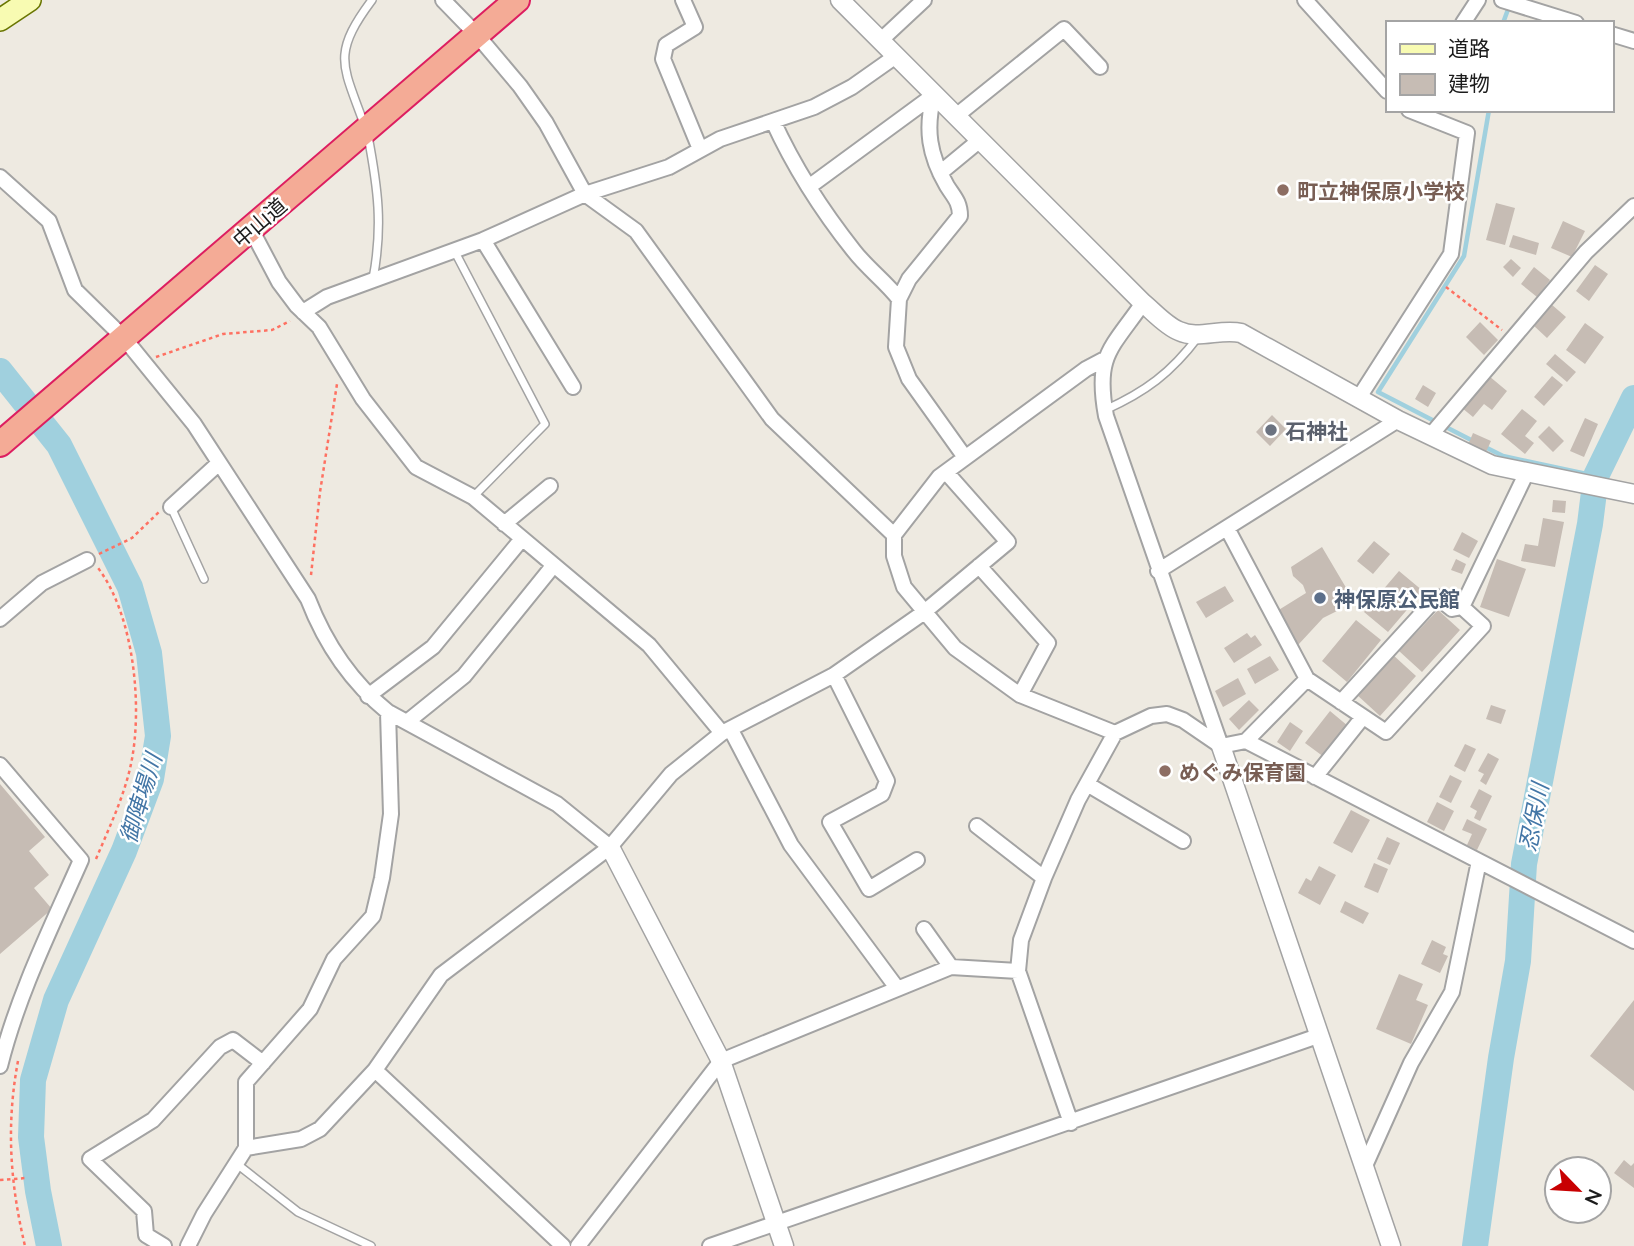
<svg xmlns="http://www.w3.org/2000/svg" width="1634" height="1246" viewBox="0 0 1634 1246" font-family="Lato,'Noto Sans JP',sans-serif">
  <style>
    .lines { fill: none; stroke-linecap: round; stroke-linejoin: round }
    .stream { stroke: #a0d0de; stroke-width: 4.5 }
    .river { stroke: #a0d0de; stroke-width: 26 }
    .building { fill: #c6bcb4 }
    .service-casing { stroke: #a3a3a3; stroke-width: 10 }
    .minor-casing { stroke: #a3a3a3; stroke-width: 18 }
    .tertiary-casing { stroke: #a3a3a3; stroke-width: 21 }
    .secondary-casing { stroke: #697501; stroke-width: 24 }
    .trunk-casing { stroke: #dd1e60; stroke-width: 28 }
    .path { stroke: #fe7162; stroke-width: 2.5; stroke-dasharray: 3.5 3.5; stroke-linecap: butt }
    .service { stroke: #fff; stroke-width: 7 }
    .minor { stroke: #fff; stroke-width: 14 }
    .tertiary { stroke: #fff; stroke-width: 18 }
    .secondary { stroke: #f8fbb2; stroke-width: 21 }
    .trunk { stroke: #f4ab96; stroke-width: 24 }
    .education-dot { fill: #8d6e63; stroke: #fff; stroke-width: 2.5 }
    .worship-dot { fill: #6b7280; stroke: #fff; stroke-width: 2.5 }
    .service-dot { fill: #5c6f8a; stroke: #fff; stroke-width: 2.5 }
    .labels { text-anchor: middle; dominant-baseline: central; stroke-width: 5; stroke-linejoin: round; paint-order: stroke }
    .education-label { font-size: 21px; font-weight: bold; fill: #785e54; stroke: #fff; text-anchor: start }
    .street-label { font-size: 21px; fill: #1c1c1c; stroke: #fff }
    .worship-label { font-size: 21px; font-weight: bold; fill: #5b616d; stroke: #fff; text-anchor: start }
    .service-label { font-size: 21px; font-weight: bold; fill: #4e5e75; stroke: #fff; text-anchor: start }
    .water-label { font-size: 23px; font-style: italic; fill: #4376a6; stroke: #fff }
  </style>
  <rect width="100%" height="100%" fill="#eeeae1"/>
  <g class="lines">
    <path class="stream" d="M1503,23L1510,4
      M1475,442L1378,392L1464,256L1489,110
      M1483,446L1503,456L1596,476"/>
    <path class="river" d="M0,371L59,445L130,587L149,653L158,736L151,779L124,851L56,1000L33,1080L31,1137L38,1191L49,1246
      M1475,1246L1501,1058L1518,961L1524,864L1590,524L1596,476L1634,398"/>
  </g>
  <path class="building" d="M1496,203L1515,208L1505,245L1486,240Z
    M1563,221L1585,231L1572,257L1551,248Z
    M1513,235L1539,243L1536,255L1509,247Z
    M1511,259L1521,268L1513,277L1503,267Z
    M1595,265L1608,274L1589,301L1576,291Z
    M1534,267L1550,280L1537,297L1521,284Z
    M1551,304L1566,317L1547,338L1533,325Z
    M1480,322L1498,340L1484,355L1466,337Z
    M1585,323L1604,337L1585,364L1566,350Z
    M1555,354L1576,372L1567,382L1546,364Z
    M1489,376L1507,391L1492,410L1484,404L1473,417L1462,408Z
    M1552,376L1563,385L1544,406L1534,397Z
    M1423,385L1436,393L1428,407L1415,399Z
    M1522,409L1537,421L1525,436L1534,443L1525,454L1501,434Z
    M1272,415L1286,429L1270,446L1256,432Z
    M1585,418L1598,424L1584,457L1570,451Z
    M1549,426L1564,441L1553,452L1538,437Z
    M1473,433L1491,441L1486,452L1468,445Z
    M1553,500L1566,501L1565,513L1552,512Z
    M1543,518L1564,522L1555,567L1521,561L1525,544L1538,546Z
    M1462,532L1478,541L1469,558L1453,550Z
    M1374,541L1390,554L1373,574L1357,561Z
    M1322,547L1348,591L1337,602L1341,609L1323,618L1298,645L1277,611L1306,593L1303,585L1293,576L1291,567Z
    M1456,559L1466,564L1462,574L1451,570Z
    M1497,559L1526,569L1509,617L1480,607Z
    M1399,571L1423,591L1388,632L1364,612Z
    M1225,586L1234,601L1206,618L1196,602Z
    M1438,610L1460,630L1422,672L1399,651Z
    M1356,620L1381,640L1347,682L1322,661Z
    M1247,633L1251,638L1255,635L1262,645L1234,663L1224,648Z
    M1392,654L1416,676L1380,716L1356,694Z
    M1270,656L1279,670L1255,684L1247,669Z
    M1238,678L1246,694L1223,707L1215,691Z
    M1249,700L1259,710L1239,730L1229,719Z
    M1491,705L1506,710L1501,724L1486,719Z
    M1330,711L1348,726L1324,757L1305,743Z
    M1290,722L1303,731L1290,751L1277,742Z
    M1465,744L1476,749L1465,772L1454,766Z
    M1488,753L1499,759L1486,785L1480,781L1484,774L1478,771Z
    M1450,775L1462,781L1451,803L1439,797Z
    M0,784L45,837L29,851L49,875L34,888L52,909L0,954Z
    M1479,789L1492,796L1480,821L1474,818L1477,811L1470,807Z
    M1437,802L1454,811L1444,831L1427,822Z
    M1351,810L1370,820L1352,853L1333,843Z
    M1467,819L1487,829L1477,850L1467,845L1472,834L1462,830Z
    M1387,837L1400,843L1390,865L1377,859Z
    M1374,863L1388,869L1378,893L1364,887Z
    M1319,866L1336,875L1320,905L1298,893L1306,878L1311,881Z
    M1345,901L1369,913L1363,924L1340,912Z
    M1432,940L1446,947L1443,954L1448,956L1440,973L1421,964Z
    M1399,974L1423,984L1416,1000L1428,1005L1411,1044L1376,1029Z
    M1634,1000V1091L1590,1056Z
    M1624,1160L1631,1166L1634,1163V1188L1614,1173Z"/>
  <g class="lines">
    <defs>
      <path id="service" d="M364,124C343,65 331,55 372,0
        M368,136C378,189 383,226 373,279
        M455,252L545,424L473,497
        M1105,410C1145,392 1171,373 1198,337
        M171,507L204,579
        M237,1164L298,1212L371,1246"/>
      <path id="minor" d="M443,0L477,35L520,86L546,123L585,194L636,231L772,419L894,535
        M683,0L695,27L666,45L663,59L700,149
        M1305,0L1387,91
        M1502,0L1576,23
        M1463,23L1478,0
        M1611,34L1634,41
        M880,41L924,0
        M934,95C925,129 929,155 947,186C954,197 960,202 960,216L909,279L899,299L896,347L909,379L964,456
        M956,116L1064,29L1100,67
        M773,121C794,167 823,212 854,251C868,269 885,281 899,299
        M940,173L980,140
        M0,177L49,221L75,290L124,338L194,424L308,599C325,643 351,682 388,712L557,804L610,847
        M810,186L934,95
        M251,229L279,282L297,306L319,327L363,399L416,467L473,497L649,645L722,733
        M483,240L573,387
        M1143,303C1110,350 1095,356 1106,416L1221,746
        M303,312L327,297L483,240L585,194L669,167L720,139L814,107L852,87L896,56
        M1103,360L1086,369L939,477L894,535V556L904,587L955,648L1020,695L1115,733
        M1358,399L1451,254L1467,133L1409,110
        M1430,436L1586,252L1634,206
        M171,507L219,463
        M504,524L550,486
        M1227,528L1307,679
        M979,566L1048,643L1020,695
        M1158,571L1398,420
        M0,619L42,583L87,560
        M834,675L887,781L882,794L830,822L869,889L917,860
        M368,696L433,647L521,540
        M1341,702L1437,597L1452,609L1462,607
        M407,722L464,676L553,566
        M731,730L791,845L897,988
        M1246,741L1307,679L1386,732L1483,626L1462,607L1526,474
        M0,765L81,860C51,928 18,994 0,1066
        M1315,777L1363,717
        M1087,784L1183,841
        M977,826L1044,878
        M924,929L951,967
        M375,1070L563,1246
        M1071,1123L1018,971L1021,940L1044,878L1078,800L1115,733L1151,716L1167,714L1183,720L1221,746L1246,741L1634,941
        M246,1148L301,1139L320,1129L375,1070L441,975L610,847L671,774L722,733L834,675L923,613L1008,542L946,472
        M1364,1168L1411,1063L1452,992L1479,861
        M164,1246L146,1235L144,1211L90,1159L153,1120L220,1047L233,1040L263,1063
        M188,1246L204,1214L246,1148V1082L310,1009L334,959L373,916L382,878L391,814L388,712
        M578,1246L721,1061L951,967L1018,971
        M710,1246L1318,1036"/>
      <path id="tertiary" d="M840,0L1143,303C1153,311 1166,326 1179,331C1198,340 1221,328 1241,333L1398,420L1492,465L1634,494
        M1221,746L1391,1246
        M610,847L721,1061L784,1246"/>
      <path id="secondary" d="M0,20L30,0"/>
      <path id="trunk" d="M0,444L517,0"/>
    </defs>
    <use href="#service" class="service-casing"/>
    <use href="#minor" class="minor-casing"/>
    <use href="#tertiary" class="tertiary-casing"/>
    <use href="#secondary" class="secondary-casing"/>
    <use href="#trunk" class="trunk-casing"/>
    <path class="path" d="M1446,287L1502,330
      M156,357L223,334L272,330L290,321
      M99,554L132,538L159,512
      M311,575L320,492L337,384
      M96,859C109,828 124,797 131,764C143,707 134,615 98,568
      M18,1061C6,1125 10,1183 25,1246
      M0,1180L26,1178"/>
    <use href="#service" class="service"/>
    <use href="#minor" class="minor"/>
    <use href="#tertiary" class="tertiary"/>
    <use href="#secondary" class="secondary"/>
    <use href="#trunk" class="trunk"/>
  </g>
  <g class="education-dot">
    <circle cx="1283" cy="190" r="7"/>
    <circle cx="1165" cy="771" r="7"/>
  </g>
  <circle class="worship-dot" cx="1271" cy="430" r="7"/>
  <circle class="service-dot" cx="1320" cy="598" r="7"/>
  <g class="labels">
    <g class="education-label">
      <text x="1297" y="190">町立神保原小学校</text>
      <text x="1179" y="771">めぐみ保育園</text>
    </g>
    <g class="street-label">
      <text transform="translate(259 222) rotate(-41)">中山道</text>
    </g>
    <g class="worship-label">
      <text x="1285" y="430">石神社</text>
    </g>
    <g class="service-label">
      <text x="1334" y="598">神保原公民館</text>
    </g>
    <g class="water-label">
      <text transform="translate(140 798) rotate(-73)">御陣場川</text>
      <text transform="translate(1533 817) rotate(-79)">忍保川</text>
    </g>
  </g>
  <rect x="1386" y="21" width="228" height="91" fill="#ffffff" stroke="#a4a4a4" stroke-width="2"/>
  <rect x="1400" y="44" width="35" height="10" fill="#f8fbb2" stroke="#a4a4a4" stroke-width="2"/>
  <text x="1448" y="56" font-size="21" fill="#1c1c1c">道路</text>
  <rect x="1400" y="74" width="35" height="21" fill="#c6bcb4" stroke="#a4a4a4" stroke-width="2"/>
  <text x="1448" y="91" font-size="21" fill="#1c1c1c">建物</text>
  <g transform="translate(1578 1190) rotate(115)"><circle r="33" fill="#ffffff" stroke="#a4a4a4" stroke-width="2"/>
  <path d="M0-5L12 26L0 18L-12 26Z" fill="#c80001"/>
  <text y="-10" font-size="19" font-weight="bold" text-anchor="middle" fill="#1c1c1c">N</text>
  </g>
</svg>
